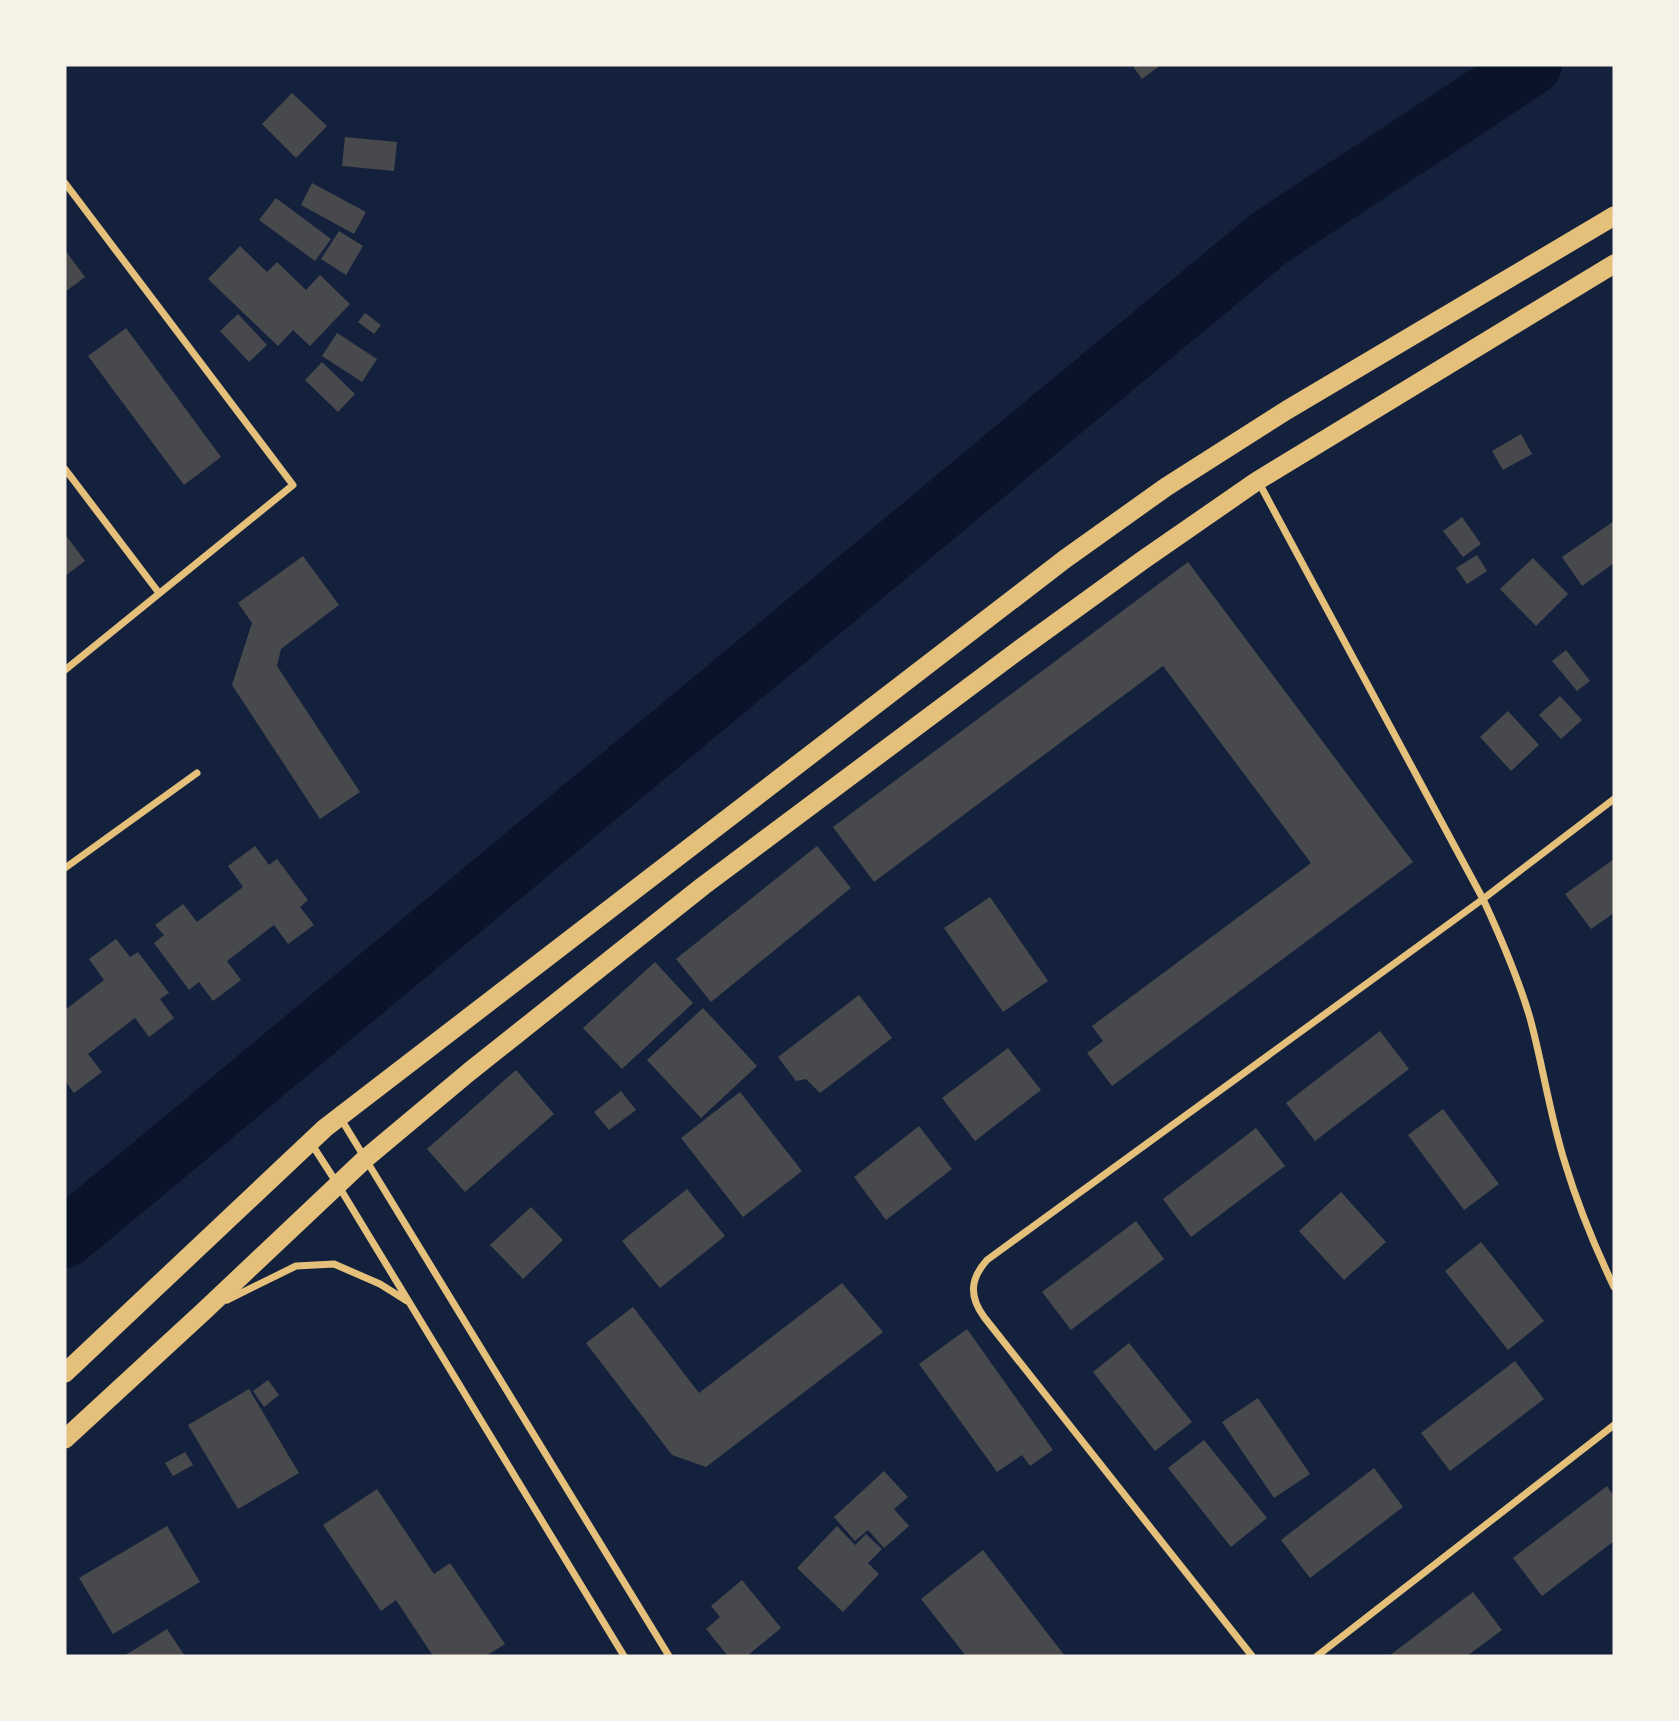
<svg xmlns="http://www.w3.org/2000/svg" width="1679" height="1721" viewBox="0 0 1679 1721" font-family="Commissioner,sans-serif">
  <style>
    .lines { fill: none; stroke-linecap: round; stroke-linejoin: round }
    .river { stroke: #0b132b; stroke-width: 60 }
    .building { fill: #48494c }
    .minor { stroke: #e5c07b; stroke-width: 7 }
    .trunk { stroke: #e5c07b; stroke-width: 19 }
  </style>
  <rect width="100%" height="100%" fill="#14213d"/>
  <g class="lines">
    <path class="river" d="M65,1238L1268,239L1532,65"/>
  </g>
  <path class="building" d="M1132,65H1161L1142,79Z
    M292,93L327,126L296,158L262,124Z
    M345,137L397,142L394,171L342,166Z
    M312,183L366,212L354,234L301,205Z
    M276,198L331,239L315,261L259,220Z
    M339,231L363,246L346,275L321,259Z
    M240,246L267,272L277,262L306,290L320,275L350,304L310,346L293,330L278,346L208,279Z
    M65,250L85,277L65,292Z
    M365,313L381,325L374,334L358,322Z
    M238,314L267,345L249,362L220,331Z
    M126,328L221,457L184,485L88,356Z
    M337,333L377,359L362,382L322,356Z
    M322,362L355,394L338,412L305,380Z
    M1521,434L1532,454L1503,470L1492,451Z
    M1462,517L1481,544L1463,557L1443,531Z
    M1614,521V563L1582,586L1562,557Z
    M65,534L85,561L65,576Z
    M1477,555L1487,571L1467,584L1456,568Z
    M303,556L339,605L281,649L277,666L360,792L320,819L232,685L252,623L238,603Z
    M1533,558L1568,594L1536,626L1500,589Z
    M1188,562L1413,862L1112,1086L1087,1053L1103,1041L1092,1026L1311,863L1163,666L874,882L833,827Z
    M1566,650L1590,681L1577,691L1552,661Z
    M1560,696L1582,720L1561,739L1539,715Z
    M1508,711L1539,745L1511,771L1480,737Z
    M255,846L269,865L277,859L308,900L300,907L314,925L288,944L274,925L227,961L241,980L213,1001L199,982L189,990L154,943L164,935L155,925L183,904L197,922L243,887L228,866Z
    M817,846L851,888L711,1002L676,959Z
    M1614,859V913L1591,929L1565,894Z
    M990,897L1048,981L1003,1012L944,928Z
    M116,939L130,957L138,952L169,993L160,999L174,1018L149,1037L135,1018L88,1054L102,1072L74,1093L65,1081V1010L104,980L89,959Z
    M655,962L693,1003L622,1069L583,1028Z
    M859,995L892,1038L820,1093L806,1079L796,1081L778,1057Z
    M703,1008L757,1066L701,1118L647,1060Z
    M1380,1031L1409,1069L1315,1141L1286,1103Z
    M1008,1048L1041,1090L975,1141L942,1098Z
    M516,1070L554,1114L465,1192L427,1149Z
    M621,1091L636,1110L609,1130L594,1112Z
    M740,1092L802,1171L743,1217L681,1138Z
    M1443,1109L1499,1184L1464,1210L1408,1135Z
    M919,1126L952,1169L886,1220L854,1177Z
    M1256,1128L1285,1166L1191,1237L1163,1199Z
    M687,1189L725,1236L660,1288L622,1241Z
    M1341,1192L1386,1242L1344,1280L1299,1231Z
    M531,1207L563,1240L523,1279L490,1245Z
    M1136,1221L1164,1259L1071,1330L1042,1292Z
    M1481,1242L1544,1321L1508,1350L1445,1271Z
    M842,1283L883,1332L706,1467L672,1455L586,1343L633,1307L699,1393Z
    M967,1329L1053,1450L1030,1466L1022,1455L997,1472L919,1364Z
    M1129,1343L1192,1422L1155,1451L1093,1372Z
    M1515,1361L1544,1399L1450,1471L1421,1433Z
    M268,1380L279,1395L264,1407L253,1391Z
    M249,1389L299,1473L238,1509L188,1425Z
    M1258,1398L1310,1474L1274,1498L1222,1422Z
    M1204,1440L1267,1518L1231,1547L1168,1468Z
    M185,1452L193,1465L173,1476L165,1463Z
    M1374,1468L1403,1507L1310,1578L1281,1540Z
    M884,1471L908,1497L894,1509L909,1526L884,1548L868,1530L855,1541L834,1517Z
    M1607,1486L1614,1496V1541L1542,1596L1513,1558Z
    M377,1489L434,1574L450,1563L505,1644L486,1656H433L396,1600L381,1611L323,1525Z
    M167,1526L200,1582L113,1634L79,1578Z
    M837,1526L855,1545L866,1534L882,1549L868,1563L879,1574L843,1612L797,1568Z
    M983,1550L1065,1656H966L921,1599Z
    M742,1580L781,1628L747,1656H728L706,1629L720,1617L711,1606Z
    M1473,1592L1502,1630L1467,1656H1389Z
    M167,1629L185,1656H124Z"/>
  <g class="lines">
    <path class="minor" d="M65,183L293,485L65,670
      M65,469L159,593
      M1258,481L1483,899C1501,938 1518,977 1530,1018C1543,1066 1550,1116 1565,1163C1578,1206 1595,1247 1614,1287
      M65,868L197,773
      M341,1119L669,1656
      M311,1143L338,1185L624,1656
      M227,1300L296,1266L334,1264L380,1284L407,1301
      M1252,1656L984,1317C969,1296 970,1279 987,1260L1483,899L1614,799
      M1317,1656L1614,1425"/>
    <path class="trunk" d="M65,1373L325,1128L1065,559L1166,487L1287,410L1614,216
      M65,1439L204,1311L365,1159L469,1072L703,886L1016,652L1143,560L1257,481L1614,264"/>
  </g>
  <rect width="1679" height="1721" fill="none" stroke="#f6f1e7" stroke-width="133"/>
</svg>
